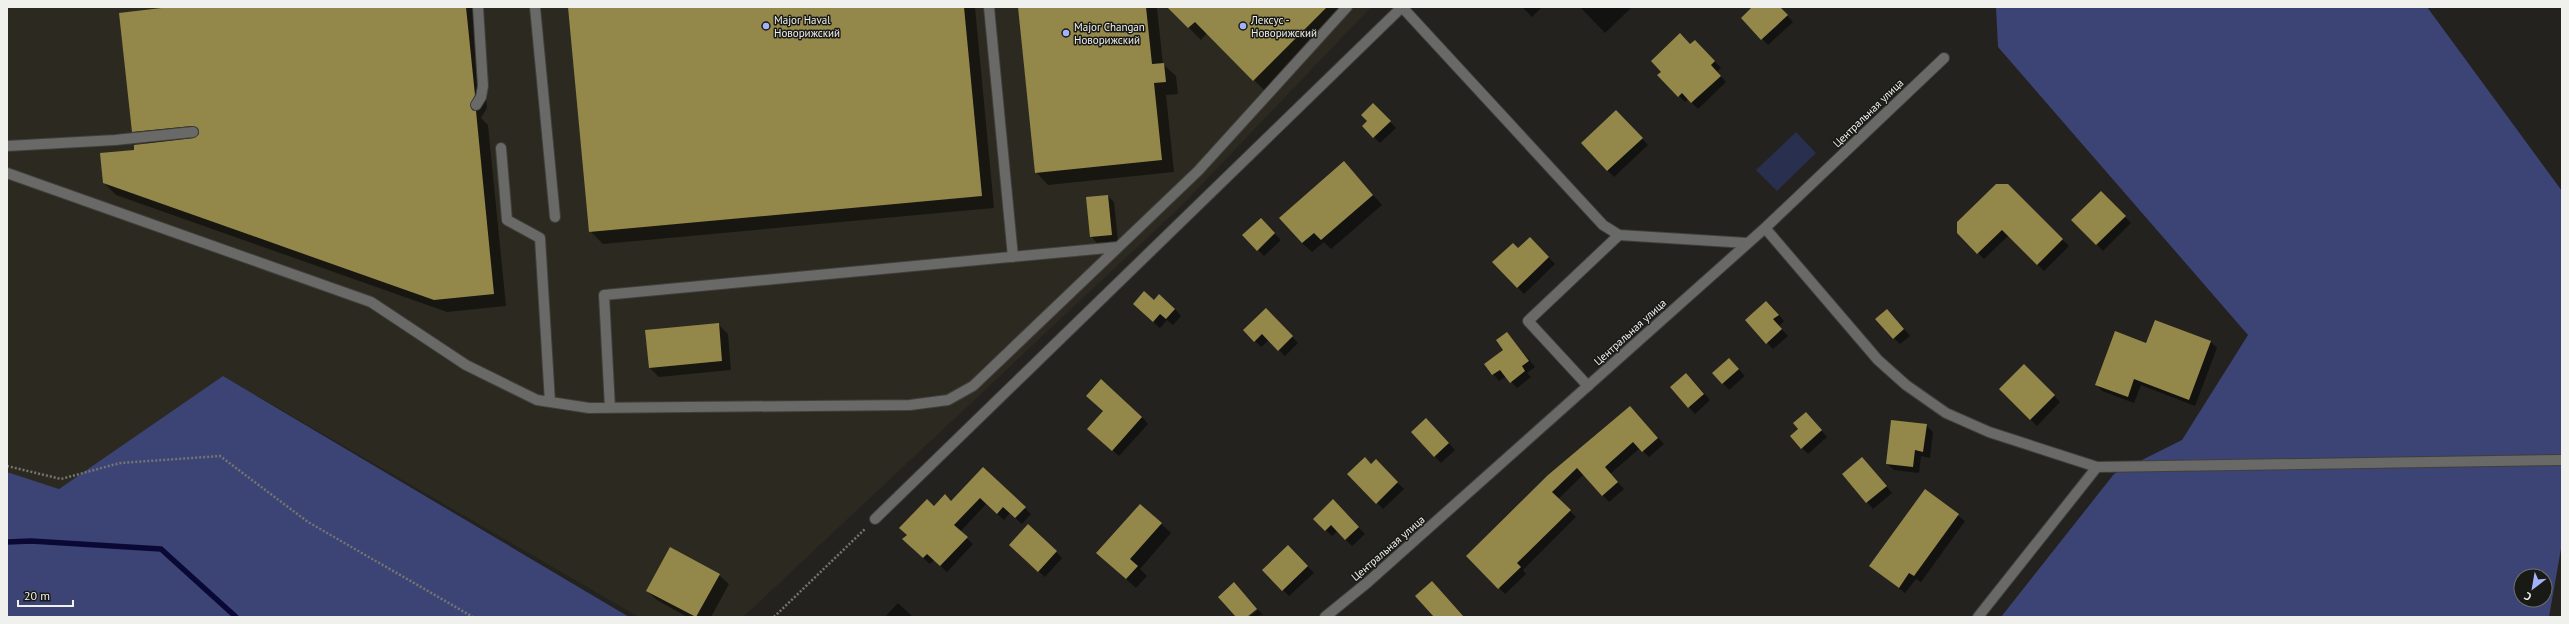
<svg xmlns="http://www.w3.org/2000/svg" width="2569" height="624" viewBox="0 0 2569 624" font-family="'PT Sans',sans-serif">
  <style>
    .built { fill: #2c2a20 }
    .green { fill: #292f4f }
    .forest { fill: #3c4475; fill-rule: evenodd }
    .shadow { fill: #0007 }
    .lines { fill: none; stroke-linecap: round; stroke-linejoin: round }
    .stream { stroke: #0a0935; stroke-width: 5.5 }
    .building { fill: #94874a }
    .lane-casing { stroke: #403f3b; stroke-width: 12 }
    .street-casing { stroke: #403f3b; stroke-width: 12 }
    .path { stroke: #757571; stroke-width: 2.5; stroke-dasharray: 2 2; stroke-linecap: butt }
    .lane { stroke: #696967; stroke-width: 10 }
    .street { stroke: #696967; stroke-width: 10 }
    .poi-dot { fill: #a3b2fd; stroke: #191915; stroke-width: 1.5 }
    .labels { text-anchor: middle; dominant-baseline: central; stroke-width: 3; stroke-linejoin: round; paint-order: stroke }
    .poi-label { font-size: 11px; fill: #f0f0ed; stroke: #191915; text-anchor: start }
    .street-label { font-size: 11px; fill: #f0f0ed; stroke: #191915 }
  </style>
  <rect width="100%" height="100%" fill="#23221e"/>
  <path class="built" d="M7,7H1371L1181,206L743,617H639L223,376L59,489L7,472Z"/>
  <path class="green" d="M1796,132L1816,153L1777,191L1756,170Z"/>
  <path class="forest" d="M1996,7H2427L2562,191V543L2549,617H2001L2114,474L2182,440L2248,335L1998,47ZM2521,576H2545V600H2521Z
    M223,376L629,617H7V472L59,489Z"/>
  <path class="shadow" d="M179,7H477L487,108L481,118L488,125L506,306L447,312L116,195L104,183L135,151L146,144L133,131Z
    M569,7H975L994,208L603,244L590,231Z
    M1032,7L1157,8L1163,64L1176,76L1178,94L1166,95L1174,172L1048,185L1036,172Z
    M1168,7H1352L1266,92L1207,33L1201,40Z
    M1522,7H1542L1532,17Z
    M1580,7H1632L1605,33Z
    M1753,7H1779L1793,22L1768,45L1742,18Z
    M1691,45L1701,47L1721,68L1717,72L1726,82L1698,109L1688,99L1685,102L1679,96L1662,72Z
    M1373,104L1396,128L1380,143L1363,126L1368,122Z
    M1623,117L1648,145L1614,177L1582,144Z
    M1344,162L1382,205L1331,249L1324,242L1312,252L1302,243Z
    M2007,185L2069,246L2044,271L2009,235L1984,259L1958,233Z
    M2101,192L2131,223L2103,251L2073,220Z
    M1108,196L1114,202L1118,241L1097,243L1091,236Z
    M1261,220L1281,240L1264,256L1258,250Z
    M1530,238L1555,264L1524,294L1494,262L1518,249Z
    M1154,301L1175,309L1181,316L1173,325L1167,320L1160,328L1140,310Z
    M1773,308L1784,321L1779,326L1788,336L1773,349L1746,320Z
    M1266,310L1298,343L1285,356L1269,340L1261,347L1244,330Z
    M1893,316L1910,336L1900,344L1894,338Z
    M2156,321L2211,342L2217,348L2195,406L2141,385L2134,403L2102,391L2096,384L2147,345Z
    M718,324L728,334L731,370L659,377L650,368Z
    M1507,333L1535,367L1527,373L1531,377L1517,388L1506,376L1499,381L1485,364L1504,350Z
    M1735,365L1745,376L1729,390L1714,373Z
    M2024,365L2060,402L2037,426L2000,389Z
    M1692,380L1710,400L1695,414L1671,387Z
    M1637,414L1664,444L1649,457L1640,448L1610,474L1624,489L1609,502L1584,474L1558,499L1576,517L1523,570L1526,574L1505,594L1468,556Z
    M1142,417L1148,424L1119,456L1095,435Z
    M1812,420L1827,437L1808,454L1802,448L1799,429Z
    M1432,425L1455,450L1441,463L1412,432Z
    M1926,425L1933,432L1930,458L1921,456L1919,473L1894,470L1887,464Z
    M1862,458L1892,493L1873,509L1844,474Z
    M1376,461L1404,489L1383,509L1349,474L1371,465Z
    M983,468L1031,514L1022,524L1010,513L1004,520L986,504L960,532L973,544L947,572L934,560L930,564L910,546L934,507L951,502Z
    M1925,490L1965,521L1921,582L1916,579L1905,593L1870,566Z
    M1333,501L1365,534L1352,546L1337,531L1332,536L1314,519Z
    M1140,505L1171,533L1140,569L1147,576L1136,588L1107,562Z
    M1288,546L1314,573L1289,596L1263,570Z
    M1016,551L1056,552L1062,558L1045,577Z
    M719,575L729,584L711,617H687L657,600L647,591Z
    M898,603L913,617H885Z
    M1258,610L1263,615L1249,617Z"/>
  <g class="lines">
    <path class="stream" d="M7,542L31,541L161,549L236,617"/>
  </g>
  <path class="building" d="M170,7H466L475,95L470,105L472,110L476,111L494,294L434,300L103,183L100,153L134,150V145L194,138L199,134L198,128L192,126L132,132L119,13Z
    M568,7H964L982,196L589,232Z
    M1018,7H1146L1152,64L1164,63L1166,82L1154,83L1162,160L1035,173Z
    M1167,7H1327L1253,81L1195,22L1188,28Z
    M1752,7H1780L1788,15L1761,40L1741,18Z
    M1680,33L1690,44L1695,40L1715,61L1711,65L1721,76L1691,103L1682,93L1678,97L1657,75L1661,72L1651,61Z
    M1373,103L1391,121L1373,138L1362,126L1367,121L1361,115Z
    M1616,110L1643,138L1607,171L1581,143Z
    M1344,161L1373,195L1321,240L1314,233L1302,243L1279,218Z
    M1996,184H2008L2063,239L2037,265L2002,230L1977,254L1957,233V222Z
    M2101,191L2126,216L2096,245L2071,220Z
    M1108,195L1112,235L1090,237L1086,197Z
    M1261,218L1275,233L1257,251L1242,235Z
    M1530,237L1549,257L1517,288L1492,262L1513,243L1518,248Z
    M1144,291L1154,300L1159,294L1175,309L1166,319L1160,314L1153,322L1133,304Z
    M1766,301L1779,315L1773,319L1782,329L1766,344L1745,320Z
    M1266,308L1293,336L1278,351L1262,334L1254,342L1243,330Z
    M1887,309L1904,329L1893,339L1875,319Z
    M2155,320L2211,341L2189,400L2134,379L2128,397L2095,385L2115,331L2146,343Z
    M719,323L722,361L649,368L645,330Z
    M1507,332L1529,361L1522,366L1525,371L1510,383L1500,370L1492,375L1484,364L1503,350L1496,340Z
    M1729,358L1739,369L1722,384L1712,373Z
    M2024,364L2055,395L2030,420L1999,389Z
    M1686,373L1704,394L1688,408L1670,387Z
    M1101,379L1142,417L1112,451L1087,429L1103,411L1086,396Z
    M1630,406L1658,438L1642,452L1633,442L1605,467L1618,482L1602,496L1577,468L1552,492L1571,510L1517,563L1521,567L1498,589L1466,556L1548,475Z
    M1806,412L1822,430L1801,449L1790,436L1798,429L1793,423Z
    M1426,418L1449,443L1434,457L1411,432Z
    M1891,420L1927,424L1923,452L1915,450L1913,467L1886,464Z
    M1365,457L1371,464L1376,459L1398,482L1376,504L1347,474Z
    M1862,457L1887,486L1866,503L1842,474Z
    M983,467L1026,507L1015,518L1003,507L997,514L980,498L954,525L968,537L940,566L927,554L923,558L902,539L907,535L899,528L927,499L934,506L945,494L951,501Z
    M1925,489L1959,514L1914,576L1909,573L1899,588L1869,566Z
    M1333,499L1359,527L1345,540L1331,525L1325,531L1313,519Z
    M1140,504L1162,523L1130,559L1138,566L1126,579L1096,553Z
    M1028,524L1057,551L1038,572L1009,545Z
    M1288,545L1308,566L1282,591L1262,570Z
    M670,547L720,574L696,617L646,591Z
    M1432,581L1464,617H1434L1415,596Z
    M1234,582L1257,609L1247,617H1236L1218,597Z"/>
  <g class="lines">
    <defs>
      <path id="lane" d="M535,7L555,217
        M989,7L1013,257
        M476,105L481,97L483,86L478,7
        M7,146L115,140L193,132
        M501,148L507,220L540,238L550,402
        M7,173L371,302L466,365L537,400L589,408L910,405L948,400L973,386L1198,171L1347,7
        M1588,386L1528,321L1619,235
        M610,408L604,295L1118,247"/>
      <path id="street" d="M1765,228L1878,360L1906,385L1946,413L1989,432L2097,467L2562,460
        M875,519L1402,7L1603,225L1619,235L1747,243
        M1325,617L1368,582L1765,228L1944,58
        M1978,617L2097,467"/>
    </defs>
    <use href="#lane" class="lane-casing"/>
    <use href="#street" class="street-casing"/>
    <path class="path" d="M7,466L61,479L120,463L220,456L308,522L473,617
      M774,617L866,528"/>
    <use href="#lane" class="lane"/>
    <use href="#street" class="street"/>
  </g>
  <g class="poi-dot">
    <circle cx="766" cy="26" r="4"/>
    <circle cx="1243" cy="26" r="4"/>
    <circle cx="1066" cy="33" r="4"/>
  </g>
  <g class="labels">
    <g class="poi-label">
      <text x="774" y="20">Major Haval<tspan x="774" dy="13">Новорижский</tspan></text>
      <text x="1251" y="20">Лексус -<tspan x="1251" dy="13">Новорижский</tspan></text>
      <text x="1074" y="27">Major Changan<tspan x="1074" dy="13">Новорижский</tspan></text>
    </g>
    <g class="street-label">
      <text transform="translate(1868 113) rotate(-44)">Центральная улица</text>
      <text transform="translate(1630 332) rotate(-42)">Центральная улица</text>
      <text transform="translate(1388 548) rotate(-41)">Центральная улица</text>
    </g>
  </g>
  <rect width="2569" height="624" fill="none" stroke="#f0f0ed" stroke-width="16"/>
  <g transform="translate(2533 588) rotate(211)"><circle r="19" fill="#191915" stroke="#6f6f6b"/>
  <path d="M0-3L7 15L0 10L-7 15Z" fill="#a3b2fd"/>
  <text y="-6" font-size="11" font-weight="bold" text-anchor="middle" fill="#f0f0ed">С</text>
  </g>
  <path d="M18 600v6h55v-6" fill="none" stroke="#f0f0ed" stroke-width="2"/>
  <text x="24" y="600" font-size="12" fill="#f0f0ed" stroke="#191915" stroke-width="3" paint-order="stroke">20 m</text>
</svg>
